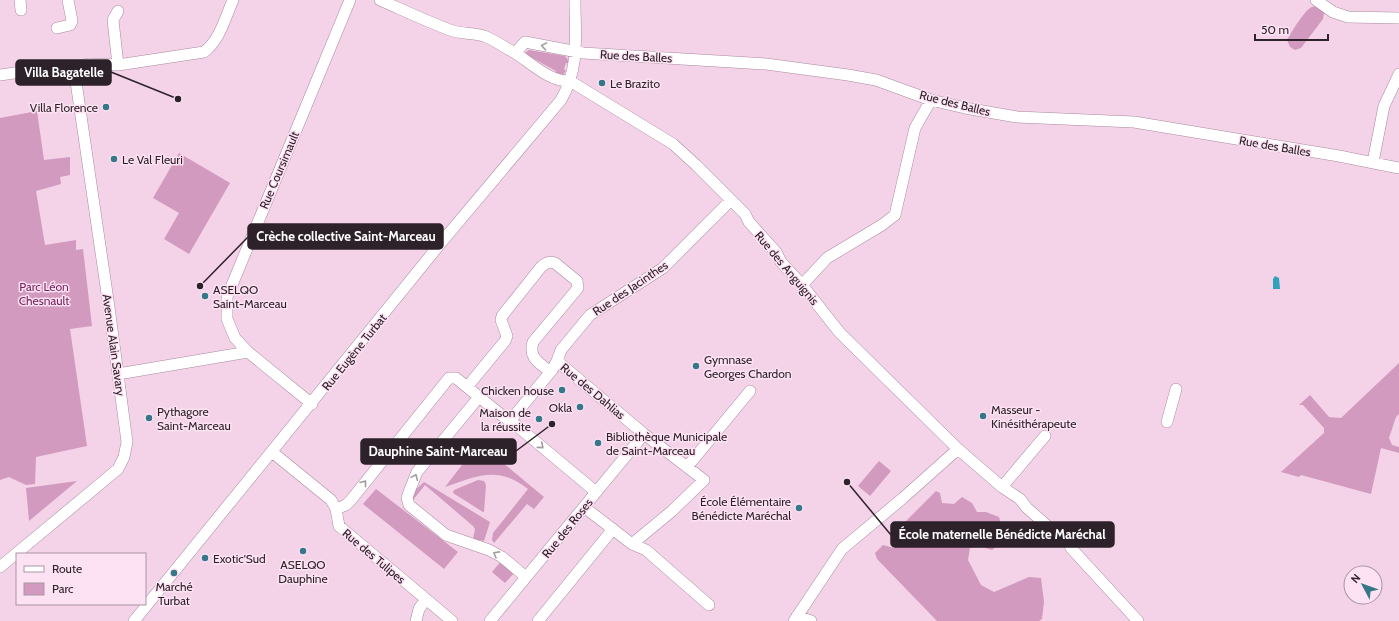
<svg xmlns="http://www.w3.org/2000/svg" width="1399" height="621" viewBox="0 0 1399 621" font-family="Cabin,sans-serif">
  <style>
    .green { fill: #d19abe }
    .water { fill: #30a0bb }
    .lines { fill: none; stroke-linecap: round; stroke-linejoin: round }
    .minor-casing { stroke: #a98a9e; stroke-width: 12 }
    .minor { stroke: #fff; stroke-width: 11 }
    .oneway { stroke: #a19c9f }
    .poi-dot { fill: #357889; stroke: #fde2f3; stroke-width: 1.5 }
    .labels { text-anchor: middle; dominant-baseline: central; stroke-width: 3; stroke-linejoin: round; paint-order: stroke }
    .street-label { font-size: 12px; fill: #2e222a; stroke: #fde2f3 }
    .poi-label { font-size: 12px; fill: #2e222a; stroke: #fde2f3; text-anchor: start }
    .park-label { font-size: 12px; fill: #772562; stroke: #fde2f3 }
    .leader { fill: none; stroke: #2e222a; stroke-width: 1.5 }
    .callout-dot { fill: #2e222a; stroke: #fde2f3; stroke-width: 1.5 }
    .callout { fill: #2e222a; stroke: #2e222a; stroke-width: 1.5 }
    .callout-label { font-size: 13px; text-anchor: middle; font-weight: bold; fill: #fff }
  </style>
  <rect width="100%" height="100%" fill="#f4d3e8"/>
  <path class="green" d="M1318,6L1324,13L1323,19L1301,48L1295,50L1290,47L1287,40C1291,33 1305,9 1312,7C1312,7 1318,6 1318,6Z
    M529,50L565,56L569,61L568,63H566L564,69L566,71L561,77L555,74L556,71L527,55L525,53Z
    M37,111L44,160L70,157V175L60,177L61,184L36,191L45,245L76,240V250L83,249L92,326L70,329L87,446L36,457L35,484L26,485L9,477L0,480V118Z
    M179,153L230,183L189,254L164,239L179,213L153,198Z
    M1399,363V414L1396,417L1389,438L1392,445L1399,447V453L1381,448L1371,494L1301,475L1299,477L1281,472L1324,433V428L1303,405H1299L1310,395L1329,417L1341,418Z
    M479,443L544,497L534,509L527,504L494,543L492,540L493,533L528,489C498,465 477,476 445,487Z
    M879,461L891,471L870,496L858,486Z
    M478,480L484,481L486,485L484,512H483L453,493L454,490Z
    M77,481L29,521L26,488Z
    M424,482L490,522L484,541L473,539L475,529L473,526L425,485L413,500L414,491Z
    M376,489L458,552L444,569L363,504Z
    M936,491L940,493L942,503L954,504L962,497L972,503L977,512H986L999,517C1004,534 1007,538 992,550L982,547L970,548L968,560L981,585L994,592L1029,577L1041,578L1044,602L1042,619L1039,621H937L877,559L875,553L883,545L894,548L899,541L897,530Z
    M502,560L516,571L505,583L492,572Z"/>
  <path class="water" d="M1275,276L1279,278L1280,289H1273V279Z"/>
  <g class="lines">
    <defs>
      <path id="minor" d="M20,0L21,10
        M380,0C403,10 426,21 450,30C461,34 473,33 484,36C492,39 500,44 508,49C528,59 547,82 570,81L673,144L696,165L745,214L749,222L776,252L781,262L802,285L840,333L958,449L1002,487L1020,499L1027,508L1061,538L1068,541L1071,548L1138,621
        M1316,0L1333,12L1348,17L1399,18
        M118,11L113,20L118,65
        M57,28L70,25L72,21L68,0
        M516,52L525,42L583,53L766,64L848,75L876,80L931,100L965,108L1017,117L1134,122L1339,156L1399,168
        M0,75L62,66L74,68L88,64L118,65L204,52C220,40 225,18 233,0
        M1373,162L1384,106L1399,74
        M802,285L827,258L882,225L895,215L915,128L931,100
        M557,361L644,434L704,480L672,511L632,544
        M118,374L248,352
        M467,387L505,341L507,336L501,320L502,316L541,267C546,263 549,261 555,263L577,281L578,288L533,342C528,358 540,363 550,372
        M479,397L417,472L409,492L407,498L409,505L446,535L489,550L502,557L526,577
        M312,404L248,352L235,338L227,319V297L350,0
        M510,421L552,370L557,361L561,350L590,315L663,268L731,200
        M1167,422L1176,389
        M272,452L331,500L336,509L339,526L452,621
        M687,467L750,391
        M1002,487L1045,436
        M584,507L632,544L646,550L709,605
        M336,509L346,505L351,500L449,378H456L500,414L517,426L596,492
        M0,567L118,469L124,457L127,442L109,307L74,68
        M797,616L811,621
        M134,621L440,244L561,100C580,67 575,36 575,0
        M416,621L419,609L426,599
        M490,621L644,434
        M538,621L613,529
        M794,621L842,549L903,498L958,449"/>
    </defs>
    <use href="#minor" class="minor-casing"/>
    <use href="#minor" class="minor"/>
  </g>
  <defs><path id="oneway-chevron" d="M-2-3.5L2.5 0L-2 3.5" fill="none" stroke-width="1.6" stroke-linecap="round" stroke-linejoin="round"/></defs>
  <g class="oneway">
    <use href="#oneway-chevron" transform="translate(544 46) rotate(-170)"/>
    <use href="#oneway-chevron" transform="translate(541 446) rotate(40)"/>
    <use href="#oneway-chevron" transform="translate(415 477) rotate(-66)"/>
    <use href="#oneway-chevron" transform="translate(364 483) rotate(-52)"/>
    <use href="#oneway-chevron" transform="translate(496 554) rotate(-151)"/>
  </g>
  <g class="poi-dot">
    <circle cx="602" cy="83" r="4"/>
    <circle cx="106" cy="107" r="4"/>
    <circle cx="114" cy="159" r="4"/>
    <circle cx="205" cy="296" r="4"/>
    <circle cx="696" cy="366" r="4"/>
    <circle cx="562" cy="390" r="4"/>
    <circle cx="580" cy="407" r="4"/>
    <circle cx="983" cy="416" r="4"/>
    <circle cx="149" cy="418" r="4"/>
    <circle cx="539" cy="419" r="4"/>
    <circle cx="598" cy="443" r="4"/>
    <circle cx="799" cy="508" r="4"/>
    <circle cx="303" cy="551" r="4"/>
    <circle cx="205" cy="558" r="4"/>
    <circle cx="174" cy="573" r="4"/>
  </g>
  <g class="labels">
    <g class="street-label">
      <text transform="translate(636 56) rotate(3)">Rue des Balles</text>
      <text transform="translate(955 103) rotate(14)">Rue des Balles</text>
      <text transform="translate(1275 146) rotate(10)">Rue des Balles</text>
      <text transform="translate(279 170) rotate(-67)">Rue Coursimault</text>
      <text transform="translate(787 268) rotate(50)">Rue des Anguignis</text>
      <text transform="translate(630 288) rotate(-34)">Rue des Jacinthes</text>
      <text transform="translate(114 345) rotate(82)">Avenue Alain Savary</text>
      <text transform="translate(354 352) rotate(-51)">Rue Eugène Turbat</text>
      <text transform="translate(593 391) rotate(40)">Rue des Dahlias</text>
      <text transform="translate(567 528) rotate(-51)">Rue des Roses</text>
      <text transform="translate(374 556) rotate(40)">Rue des Tulipes</text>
    </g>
    <g class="poi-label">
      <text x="610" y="83">Le Brazito</text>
      <text x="98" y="107" text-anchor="end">Villa Florence</text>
      <text x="122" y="159">Le Val Fleuri</text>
      <text x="213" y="289">ASELQO<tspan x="213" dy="14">Saint-Marceau</tspan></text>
      <text x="704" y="359">Gymnase<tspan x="704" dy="14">Georges Chardon</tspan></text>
      <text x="554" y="390" text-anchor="end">Chicken house</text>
      <text x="572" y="407" text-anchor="end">Okla</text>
      <text x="991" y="409">Masseur -<tspan x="991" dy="14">Kinésithérapeute</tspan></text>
      <text x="157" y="411">Pythagore<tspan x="157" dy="14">Saint-Marceau</tspan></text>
      <text x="531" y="412" text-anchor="end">Maison de<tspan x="531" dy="14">la réussite</tspan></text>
      <text x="606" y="436">Bibliothèque Municipale<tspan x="606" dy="14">de Saint-Marceau</tspan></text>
      <text x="791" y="501" text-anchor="end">École Élémentaire<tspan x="791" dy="14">Bénédicte Maréchal</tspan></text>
      <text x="213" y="558">Exotic'Sud</text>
      <text x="303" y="564" text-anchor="middle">ASELQO<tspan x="303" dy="14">Dauphine</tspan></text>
      <text x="174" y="586" text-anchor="middle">Marché<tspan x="174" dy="14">Turbat</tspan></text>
    </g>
    <g class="park-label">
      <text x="44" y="286">Parc Léon<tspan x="44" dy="14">Chesnault</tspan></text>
    </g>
  </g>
  <path class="leader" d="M178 99L111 72M200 286L248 237M552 424L516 451M847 482L891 535"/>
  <g class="callout-dot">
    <circle cx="178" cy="99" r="4"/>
    <circle cx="200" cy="286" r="4"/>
    <circle cx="552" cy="424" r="4"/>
    <circle cx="847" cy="482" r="4"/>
  </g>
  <g class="callout">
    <rect x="16" y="60" width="95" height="25" rx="4"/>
    <rect x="248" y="224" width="195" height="25" rx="4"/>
    <rect x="361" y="439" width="155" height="25" rx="4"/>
    <rect x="891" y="522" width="223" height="25" rx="4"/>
  </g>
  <g class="callout-label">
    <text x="64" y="77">Villa Bagatelle</text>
    <text x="346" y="241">Crèche collective Saint-Marceau</text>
    <text x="438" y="456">Dauphine Saint-Marceau</text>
    <text x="1002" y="539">École maternelle Bénédicte Maréchal</text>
  </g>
  <rect x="16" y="553" width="130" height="52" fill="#fde2f3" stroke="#aa95a3"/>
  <rect x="24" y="566" width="20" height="6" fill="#ffffff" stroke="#aa95a3"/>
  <text x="52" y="573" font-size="12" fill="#2e222a">Route</text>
  <rect x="24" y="583" width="20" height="12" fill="#d19abe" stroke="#aa95a3"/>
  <text x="52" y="593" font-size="12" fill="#2e222a">Parc</text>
  <g transform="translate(1363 585) rotate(311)"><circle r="19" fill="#fde2f3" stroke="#aa95a3"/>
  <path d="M0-3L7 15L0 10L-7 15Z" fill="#357889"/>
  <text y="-6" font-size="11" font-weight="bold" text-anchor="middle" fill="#2e222a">N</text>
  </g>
  <path d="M1255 34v6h73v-6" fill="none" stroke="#2e222a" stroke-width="2"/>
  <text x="1261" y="34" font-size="12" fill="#2e222a" stroke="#fde2f3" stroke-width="3" paint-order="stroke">50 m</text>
</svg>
